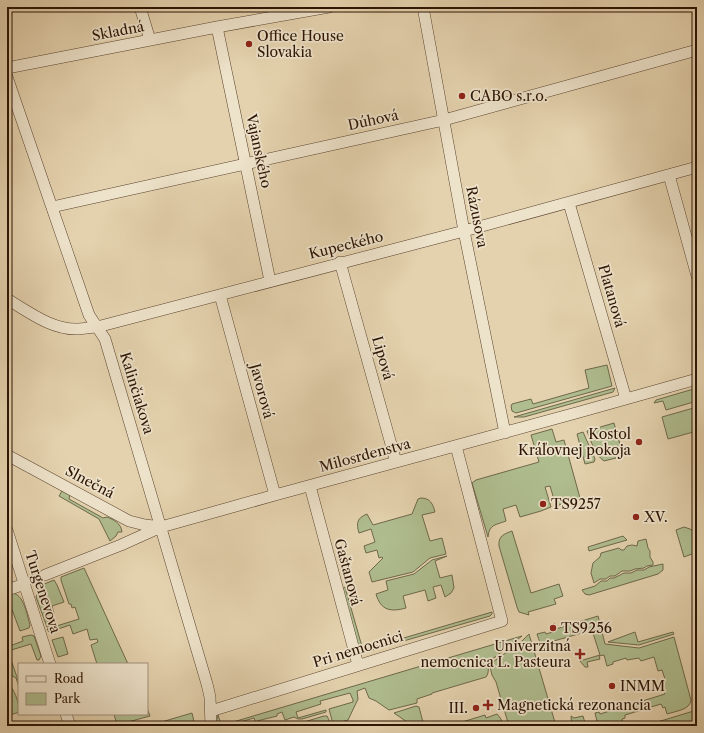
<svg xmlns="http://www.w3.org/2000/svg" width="704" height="733" viewBox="0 0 704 733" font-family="'Libre Caslon Text',serif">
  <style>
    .green { fill: #afbd8f; stroke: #6e684a }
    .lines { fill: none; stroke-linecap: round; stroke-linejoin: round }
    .street-casing { stroke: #5a432e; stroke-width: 12 }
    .street { stroke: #ede2ca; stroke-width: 11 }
    .poi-dot { fill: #8f2418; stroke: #ede2ca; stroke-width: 1.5 }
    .labels { text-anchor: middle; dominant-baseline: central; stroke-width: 3.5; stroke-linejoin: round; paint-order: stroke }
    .street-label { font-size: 14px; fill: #2c1304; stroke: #ede2ca }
    .poi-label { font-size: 14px; fill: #2c1304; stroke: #ede2ca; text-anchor: start }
  </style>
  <rect width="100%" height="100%" fill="#e4d2ae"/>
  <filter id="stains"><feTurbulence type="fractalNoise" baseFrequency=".005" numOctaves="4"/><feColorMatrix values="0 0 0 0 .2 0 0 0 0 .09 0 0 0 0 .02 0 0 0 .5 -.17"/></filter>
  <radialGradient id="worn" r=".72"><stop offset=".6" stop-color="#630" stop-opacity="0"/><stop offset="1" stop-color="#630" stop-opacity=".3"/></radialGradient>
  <path class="green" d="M607,365L612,386L516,413L512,411L511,406L512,404L531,399L533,404L589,388L585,370Z
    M615,388L613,392L524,417H514Z
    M697,388V401L666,410L663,401L654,403L656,400Z
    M697,407V431L668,439L662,417Z
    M614,423L621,448L618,449L616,453L617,456L616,458L604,461C595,455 591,441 587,431Z
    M552,429L556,442L564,440L580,498L556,506L550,486L545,487L551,507L541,511L520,517L516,505L503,509L506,521C496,525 489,524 488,537L472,483L476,480L539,462L531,435Z
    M583,432L595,459L594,462L585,464L577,434Z
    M62,491L70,495L69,499L103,518L107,517C114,520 121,523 122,532H118L116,536L110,541L99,519L59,496Z
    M421,498C430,498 433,504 435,512L422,515L430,541L442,538L446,554L430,558L413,572L372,582L369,572L383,558L382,557L379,558L377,550L366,553L364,546L375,542L371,529L359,533C356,523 357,518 367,514L373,525L412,514L418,499Z
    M684,527L690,529L697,534V552L684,557L676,530Z
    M512,531L531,593L559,584L563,596L554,599L556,604L528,612L529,615L519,612L517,607L499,546C498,536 504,534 512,531Z
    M623,536L627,540L589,551L588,547Z
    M646,539L648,548L650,551V557L653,562V565L647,566L644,568L635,569L630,571H622L615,576H610L606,579H600L594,583L591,573L593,563L600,557L601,553L619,548L621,550H624L627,546L632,545L637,546L638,541Z
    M447,556L435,561L440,578L452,575L454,588L451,593L445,597L441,585L433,587L436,598L428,601L425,590L403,596L406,608C391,612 381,611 376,594L388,590L386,581L414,574L432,560Z
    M663,564V570L658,574L589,595L585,594L582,590L595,586L601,581H607L610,578H614L624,573H631L637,570H644L649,567Z
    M84,568L128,664H97L91,645L98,642L97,639L90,640L87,629L73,634L70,625L49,632L47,629L79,619L75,607L72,608L71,604H69L61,580V577Z
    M54,580L57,585L64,602L52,606L54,614H52L55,623L47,627L36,597L42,585Z
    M345,587L363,650L492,612V614L490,616L362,653H360L342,589Z
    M12,593C24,594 27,615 30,625L29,628L20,631L11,607L7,608V594Z
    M598,616L605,644L639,648L674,637L691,700C690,710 676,711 667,714L665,707L663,708L661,704L625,715V718L622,719L623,726H565L564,723L572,726L571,716L574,718L583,716L585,723L589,724L597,721L595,713L599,712L600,714L665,694L661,681L665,679L662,670L658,671L654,657L641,661L639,658L627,660L626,658L613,662V664L607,666L604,655L599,656L600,659L587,662L588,667H585L580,661L600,655L592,630L547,643L548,645C540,646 539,640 537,634L545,632L546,634L556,631L554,623L556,629Z
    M635,632L638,642L673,632L674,634L639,645L608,642Z
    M529,634L556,726H509L496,682L492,675L490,667L493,662L522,641Z
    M31,635L34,636L41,656L39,660H37L31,644L8,651L19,683V687L16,678L7,673V647L23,641L22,637Z
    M522,636L490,661C487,666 490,672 486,677L432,693V694L417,699V703L389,710L376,701L369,698L365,688L357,691L358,699L348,720L335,724V726H300V725L304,722L324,716H327L331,724H333L329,709L353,702V700L350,693L320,701L321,704L296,712L298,718L326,710V712L302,719H298L294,717L285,720L282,712L277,714V716L257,721L258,726H257L254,718L240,722L241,726H215L218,715L221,724L223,725Z
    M63,637L68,654L58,657L52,640Z
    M7,686L11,687C16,694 19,703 19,712L8,716Z
    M416,706L419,707L424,726H413L394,713Z
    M147,708L150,716L117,725L114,714H147Z
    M697,710V726H644Z
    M192,713L195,726H148Z
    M497,714L501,719L503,726H501L499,721L494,723L495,726H449L485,715L486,718Z"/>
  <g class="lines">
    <defs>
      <path id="street" d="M140,7L150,40
        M423,7L464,231L505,433
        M217,27L270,281
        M7,68L217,27L329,7
        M7,77L89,315L105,339L207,684L210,697L211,726
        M669,175L697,276
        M569,203L626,399
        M52,207L444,120L697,50
        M340,262L396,462
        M220,295L275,495
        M7,299C29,312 52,330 78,329C85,329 91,327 97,327L464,231L697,167
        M7,455L129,521L145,525L161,527
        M310,486L358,665
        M7,530L50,664
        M45,575L121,545L161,527L275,495L576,413L697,379
        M7,590L25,584
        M211,711L502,621L456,446
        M66,714L70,726"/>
    </defs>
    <use href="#street" class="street-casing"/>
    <use href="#street" class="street"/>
  </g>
  <g class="poi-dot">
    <circle cx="249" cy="44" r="4"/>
    <circle cx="462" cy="96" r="4"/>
    <circle cx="639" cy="442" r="4"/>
    <circle cx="543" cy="504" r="4"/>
    <circle cx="636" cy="517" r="4"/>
    <circle cx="553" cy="628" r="4"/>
    <path d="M578 648h4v4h4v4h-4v4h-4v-4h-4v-4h4z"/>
    <circle cx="612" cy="686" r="4"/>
    <path d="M486 699h4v4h4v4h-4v4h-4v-4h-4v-4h4z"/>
    <circle cx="476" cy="708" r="4"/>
  </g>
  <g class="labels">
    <g class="street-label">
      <text transform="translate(118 31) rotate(-11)">Skladná</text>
      <text transform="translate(373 120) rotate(-12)">Dúhová</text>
      <text transform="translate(259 151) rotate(78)">Vajanského</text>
      <text transform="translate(477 217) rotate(79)">Rázusova</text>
      <text transform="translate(346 245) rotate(-14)">Kupeckého</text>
      <text transform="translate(612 296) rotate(74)">Platanová</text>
      <text transform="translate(383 358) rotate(74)">Lipová</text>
      <text transform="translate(262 391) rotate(75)">Javorová</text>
      <text transform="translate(137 393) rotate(73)">Kalinčiakova</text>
      <text transform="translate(365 455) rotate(-15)">Milosrdenstva</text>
      <text transform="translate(90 482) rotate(28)">Slnečná</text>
      <text transform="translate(348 572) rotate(75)">Gaštanová</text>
      <text transform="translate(43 592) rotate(72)">Turgenevova</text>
      <text transform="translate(358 649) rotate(-17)">Pri nemocnici</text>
    </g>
    <g class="poi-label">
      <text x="257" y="36">Office House<tspan x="257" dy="16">Slovakia</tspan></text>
      <text x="470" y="96">CABO s.r.o.</text>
      <text x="631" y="434" text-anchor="end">Kostol<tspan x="631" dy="16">Kráľovnej pokoja</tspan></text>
      <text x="551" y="504">TS9257</text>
      <text x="644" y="517">XV.</text>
      <text x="561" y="628">TS9256</text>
      <text x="571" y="646" text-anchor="end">Univerzitná<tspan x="571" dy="16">nemocnica L. Pasteura</tspan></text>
      <text x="620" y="686">INMM</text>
      <text x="497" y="705">Magnetická rezonancia</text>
      <text x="468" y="708" text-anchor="end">III.</text>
    </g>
  </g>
  <rect width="704" height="733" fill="none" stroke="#e4d2ae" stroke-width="24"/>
  <rect x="8" y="8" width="688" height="717" fill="none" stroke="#2c1304" stroke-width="2"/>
  <rect x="12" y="12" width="680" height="709" fill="none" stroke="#2c1304"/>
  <rect x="18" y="663" width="130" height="52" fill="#ede2ca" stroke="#a08f7b"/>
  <rect x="26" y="676" width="20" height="6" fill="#ede2ca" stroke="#a08f7b"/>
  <text x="54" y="683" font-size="12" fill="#2c1304">Road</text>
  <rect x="26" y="693" width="20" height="12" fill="#afbd8f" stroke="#a08f7b"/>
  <text x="54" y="703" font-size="12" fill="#2c1304">Park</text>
  <rect width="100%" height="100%" filter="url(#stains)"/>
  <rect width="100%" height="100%" fill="url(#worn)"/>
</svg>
